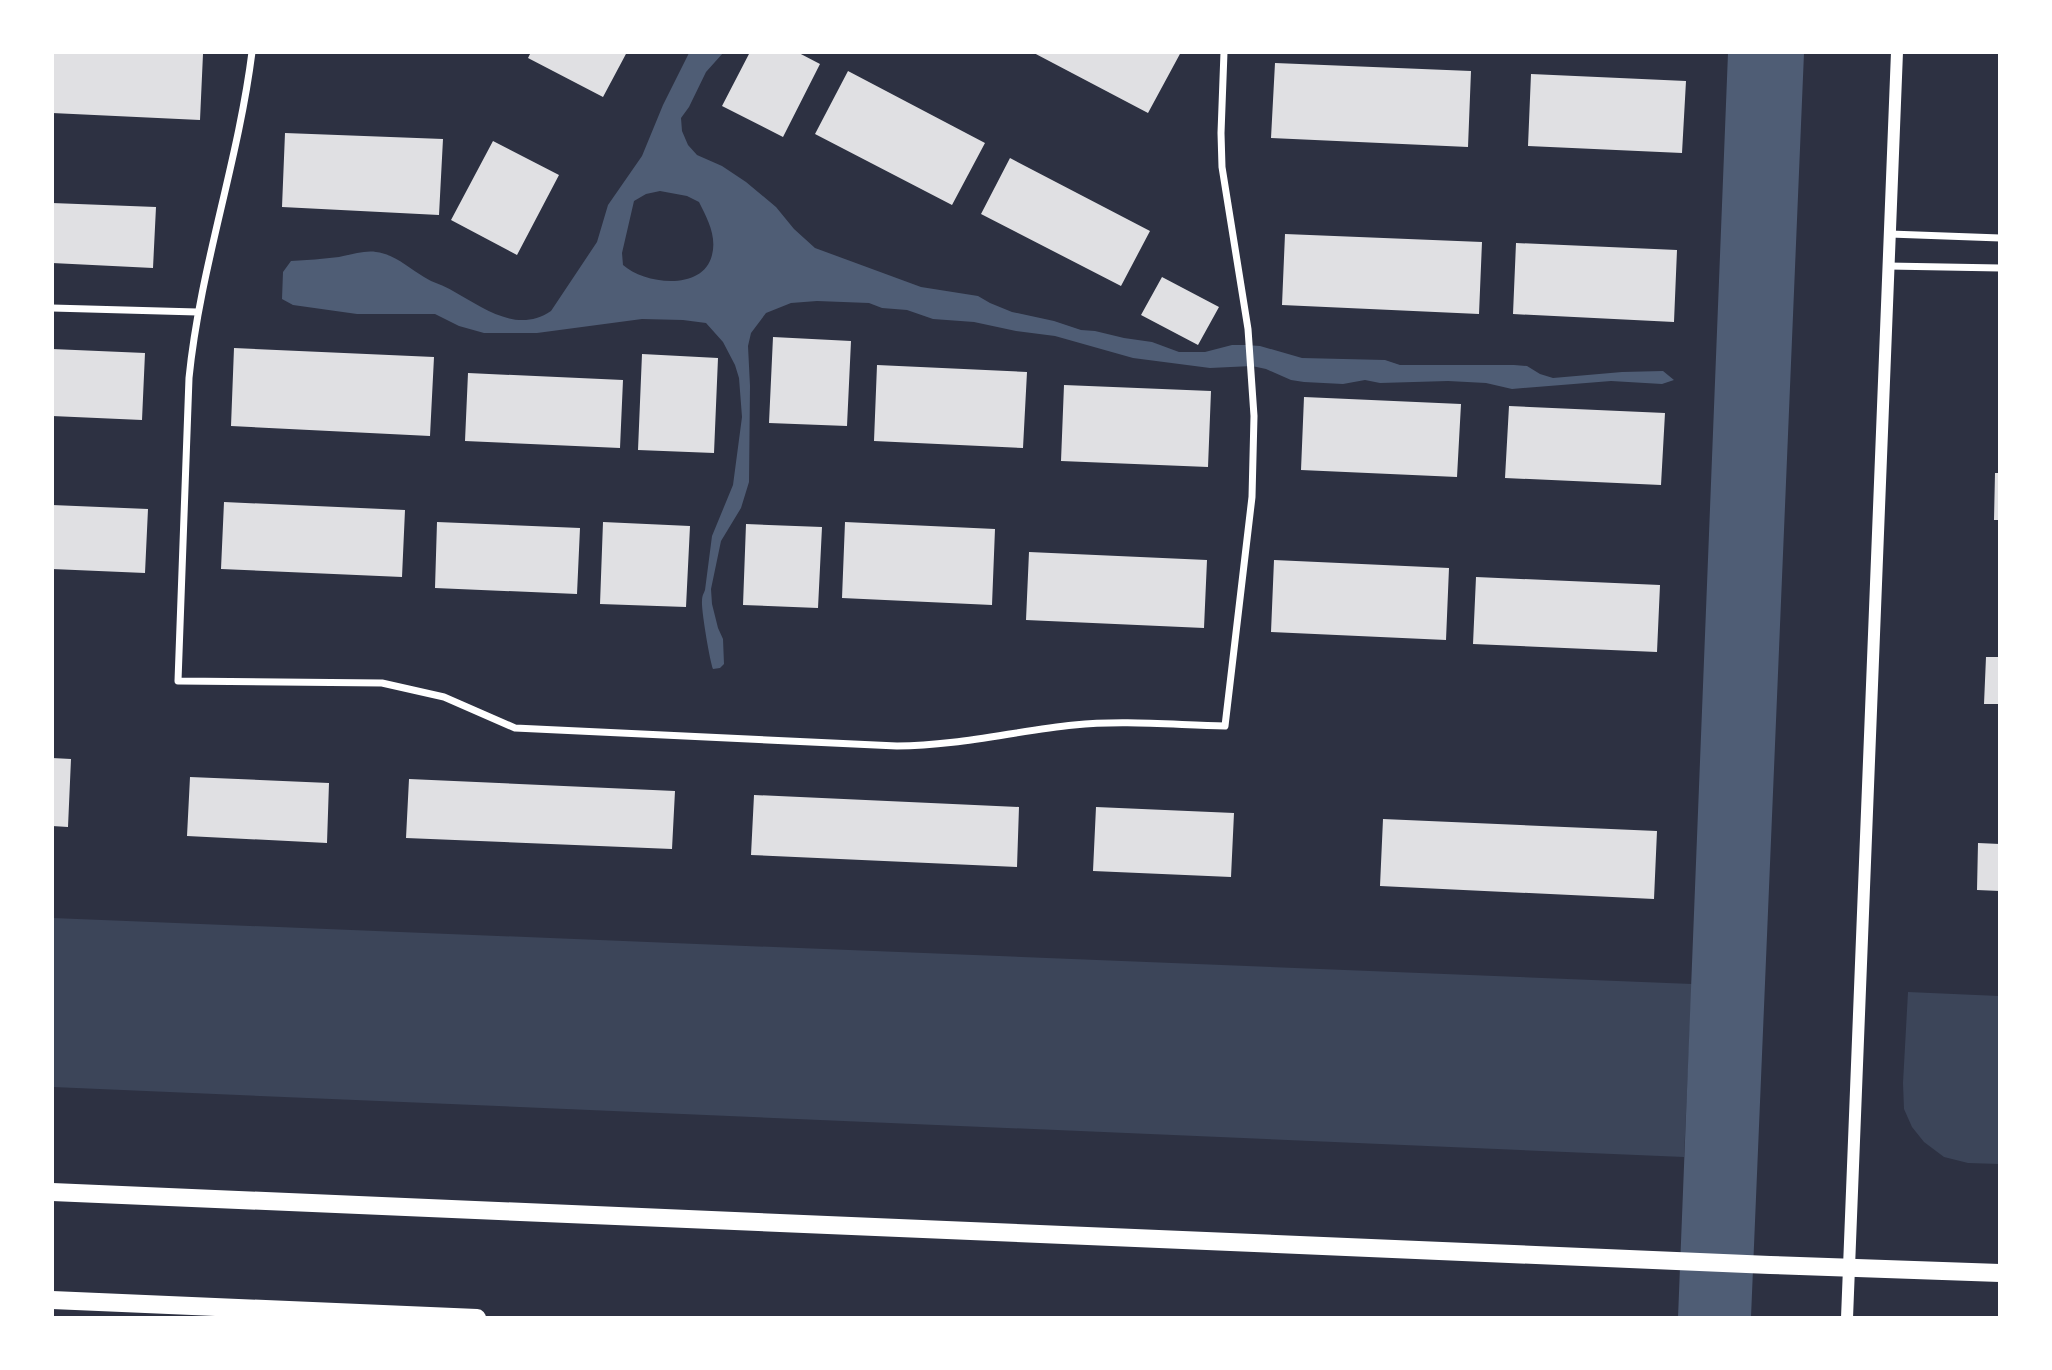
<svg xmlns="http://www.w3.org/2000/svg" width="2052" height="1370" viewBox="0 0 2052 1370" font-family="'Zilla Slab',serif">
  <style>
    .green { fill: #3c4559 }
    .water { fill: #4f5d75; fill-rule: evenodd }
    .building { fill: #e0e0e3 }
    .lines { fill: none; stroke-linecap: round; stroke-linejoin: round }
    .minor { stroke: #fff; stroke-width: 7 }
    .tertiary { stroke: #fff; stroke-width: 12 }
    .primary { stroke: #fff; stroke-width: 18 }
  </style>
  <rect width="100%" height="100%" fill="#2d3142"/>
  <path class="green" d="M53,918L1692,984L1684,1157L53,1087Z
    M1908,992L1999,996V1164L1968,1163L1944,1157L1924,1142L1912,1127L1904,1109L1903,1083Z"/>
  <path class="water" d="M689,53H723L706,72L689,107L681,118L682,131L688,145L697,155L722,166L746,182L776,207L794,229L815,248L921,287L978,296L990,303L1012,312L1054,321L1081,330L1095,331L1124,338L1152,342L1179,352H1205L1232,345H1246L1260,346L1302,358L1385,360L1400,365H1514L1527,366L1540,374L1553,378L1622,372L1663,371L1674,380L1662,384L1611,381L1512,389L1486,383L1448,381L1380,383L1365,380L1343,384L1304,382L1291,380L1266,369L1252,366L1210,368L1133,358L1055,336L1016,331L974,322L933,319L907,310L882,308L869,303L817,301L791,303L766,313L751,333L748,346L750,386L749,482L741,508L721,541L711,589L712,604L718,628L723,639L724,664L720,668L713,669C710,662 701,609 702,601C702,596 703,595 705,590L712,536L733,485L742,417L739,378L735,365L723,342L706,323L683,320L642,319L537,333H484L459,326L435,314H357L293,305L282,299L283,272L291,261C307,260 323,259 339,257C350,255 365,250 376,252C394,254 409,268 424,277C433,283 444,285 453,291C484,308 517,334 551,311L597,242L608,205L642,156L663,105ZM660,191L687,196L699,202C707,218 717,236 712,255C703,292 644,284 623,265L622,253L634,201L646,194Z
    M1728,53H1804L1751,1317L1678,1318Z"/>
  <path class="building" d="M52,52L203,54L200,120L52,113Z
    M531,52H627L603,97L528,58Z
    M750,52H797L820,64L783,137L722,106Z
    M1032,52H1181L1148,113Z
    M1275,63L1471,71L1468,147L1271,138Z
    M848,71L985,143L952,205L815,134Z
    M1531,74L1686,81L1682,153L1528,146Z
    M285,133L443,139L439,215L282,207Z
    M493,141L559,175L517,255L451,220Z
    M1010,158L1150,231L1121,286L981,214Z
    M52,203L156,207L153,268L52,263Z
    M1285,234L1482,242L1479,314L1282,305Z
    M1516,243L1677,250L1674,322L1513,314Z
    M1162,277L1219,307L1198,345L1141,315Z
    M773,337L851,341L847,426L769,423Z
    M234,348L434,357L430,436L231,426Z
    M52,349L145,353L142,420L52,416Z
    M642,354L718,358L714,453L638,450Z
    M877,365L1027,372L1023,448L874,441Z
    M468,373L623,380L620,448L465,441Z
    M1064,385L1211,391L1208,467L1061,461Z
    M1304,397L1461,404L1457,477L1301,470Z
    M1509,406L1665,413L1661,485L1505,478Z
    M1995,473H2000V520H1994Z
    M224,502L405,510L402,577L221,569Z
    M52,505L148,509L145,573L52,569Z
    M437,522L580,528L577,594L435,588Z
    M603,522L690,526L686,607L600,604Z
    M845,522L995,529L992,605L842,598Z
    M746,524L822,527L818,608L743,605Z
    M1029,552L1207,560L1204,628L1026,620Z
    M1274,560L1449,568L1446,640L1271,632Z
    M1476,577L1660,585L1657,652L1473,644Z
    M1986,657H2000V704H1984Z
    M52,758L71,759L68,827L52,826Z
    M190,777L329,783L327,843L187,836Z
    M409,779L675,791L672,849L406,838Z
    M754,795L1019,807L1017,867L751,855Z
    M1096,807L1234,813L1231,877L1093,871Z
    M1383,819L1657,831L1654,899L1380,886Z
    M1978,843L2000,844V891L1977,890Z"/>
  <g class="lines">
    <path class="minor" d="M252,52C238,163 200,268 189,378L178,681L382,683L444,697L515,728L897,746C957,746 1015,731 1074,725C1123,720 1175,725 1225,726L1252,497L1254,416L1248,329L1222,167L1221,133L1224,52
      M1890,234L2000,238
      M1888,266L2000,268
      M52,308L197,312"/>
    <path class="tertiary" d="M1847,1318L1897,52"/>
    <path class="primary" d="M52,1192L1770,1265L2000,1273
      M52,1300L477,1318"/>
  </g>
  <rect width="2052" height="1370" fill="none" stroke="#ffffff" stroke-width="108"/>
</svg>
